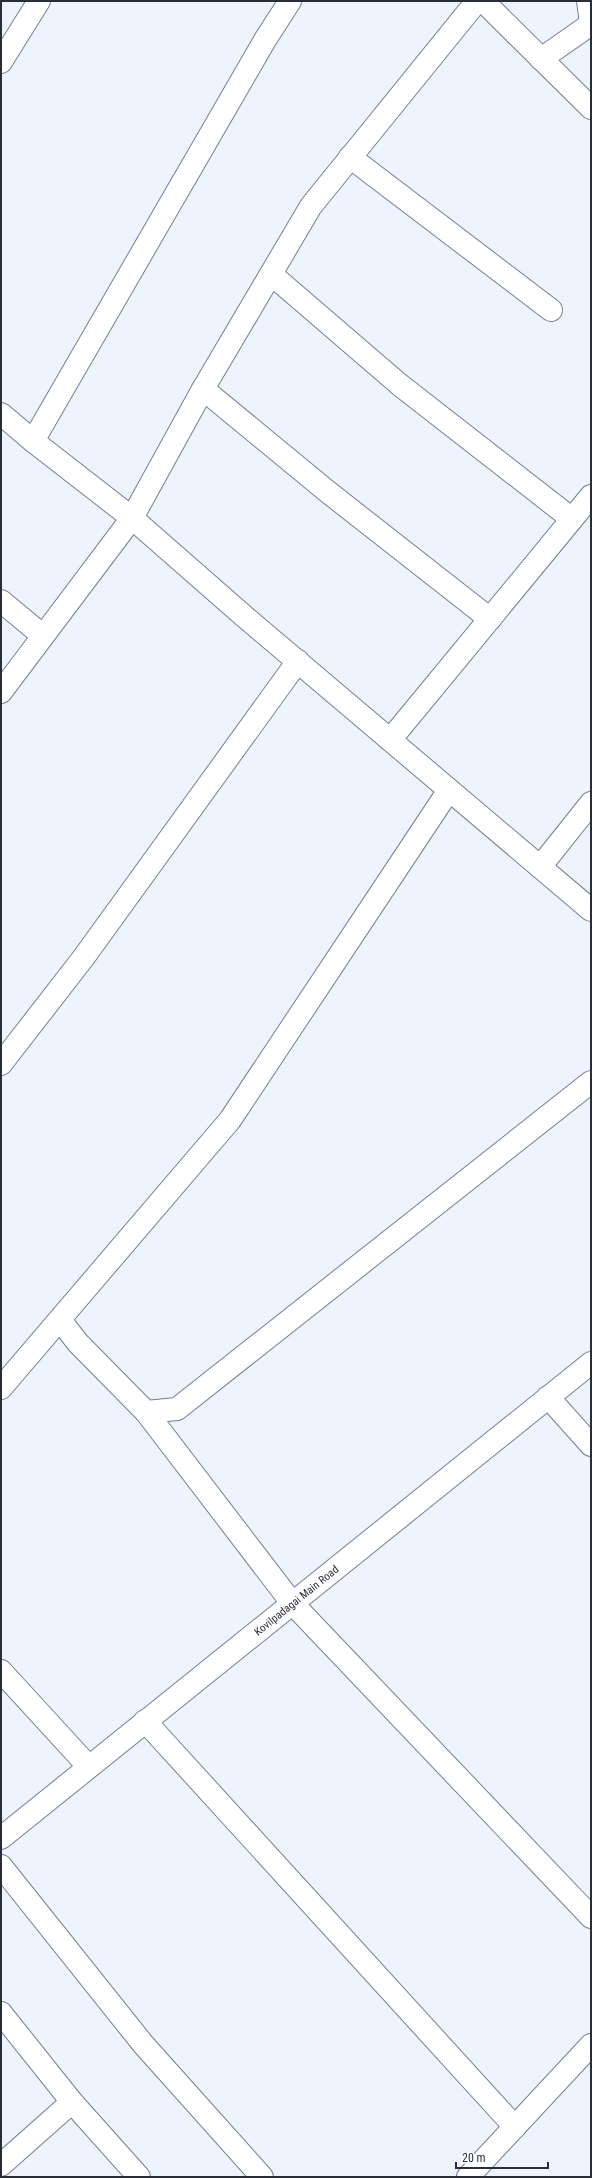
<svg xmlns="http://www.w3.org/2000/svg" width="592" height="2178" viewBox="0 0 592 2178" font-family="'Roboto Condensed',sans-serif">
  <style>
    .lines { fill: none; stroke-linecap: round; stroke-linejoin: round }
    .minor-casing { stroke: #727f95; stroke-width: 24 }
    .minor { stroke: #fff; stroke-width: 22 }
    .labels { text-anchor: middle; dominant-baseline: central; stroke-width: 4; stroke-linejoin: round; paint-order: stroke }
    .street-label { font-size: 11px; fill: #282e37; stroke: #fff }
  </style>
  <rect width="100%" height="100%" fill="#edf4fd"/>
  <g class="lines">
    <defs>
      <g id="minor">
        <path d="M483,1L591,108"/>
        <path d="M588,1L591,23"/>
        <path d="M541,59L591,24"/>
        <path d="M1,62L39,1"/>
        <path d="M350,157L551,310"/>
        <path d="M271,274L400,385L572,519"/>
        <path d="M203,389L328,492L490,619"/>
        <path d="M1,414L33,441L132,518L245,617L591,910"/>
        <path d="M33,441L265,40L290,1"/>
        <path d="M1,601L42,635"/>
        <path d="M1,692L132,518L203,389L311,206L477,1"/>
        <path d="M390,740L591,496"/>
        <path d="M540,867L591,803"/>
        <path d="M1,1064L84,957L298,661"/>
        <path d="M60,1320L78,1343L146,1412L177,1409L591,1082"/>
        <path d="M1,1388L230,1120L449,790"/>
        <path d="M548,1397L591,1445"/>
        <path d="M146,1412L292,1603L591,1917"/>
        <path d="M1,1671L89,1767"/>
        <path d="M145,1721L515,2127"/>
        <path id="s1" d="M1,1838L591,1363"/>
        <path d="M1,1866L143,2044L262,2177"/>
        <path d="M1,2013L72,2102L139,2177"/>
        <path d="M1,2165L72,2102"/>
        <path d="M468,2177L591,2045"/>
      </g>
    </defs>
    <use href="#minor" class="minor-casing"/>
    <use href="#minor" class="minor"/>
  </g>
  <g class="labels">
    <g class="street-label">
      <text stroke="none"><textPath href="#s1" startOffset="379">Kovilpadagai Main Road</textPath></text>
    </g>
  </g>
  <rect width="592" height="2178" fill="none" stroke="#282e37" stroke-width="4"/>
  <path d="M456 2162v6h92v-6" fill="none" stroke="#282e37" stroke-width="2"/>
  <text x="462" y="2162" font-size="12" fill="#282e37" stroke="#ffffff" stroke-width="3" paint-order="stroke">20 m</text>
</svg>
